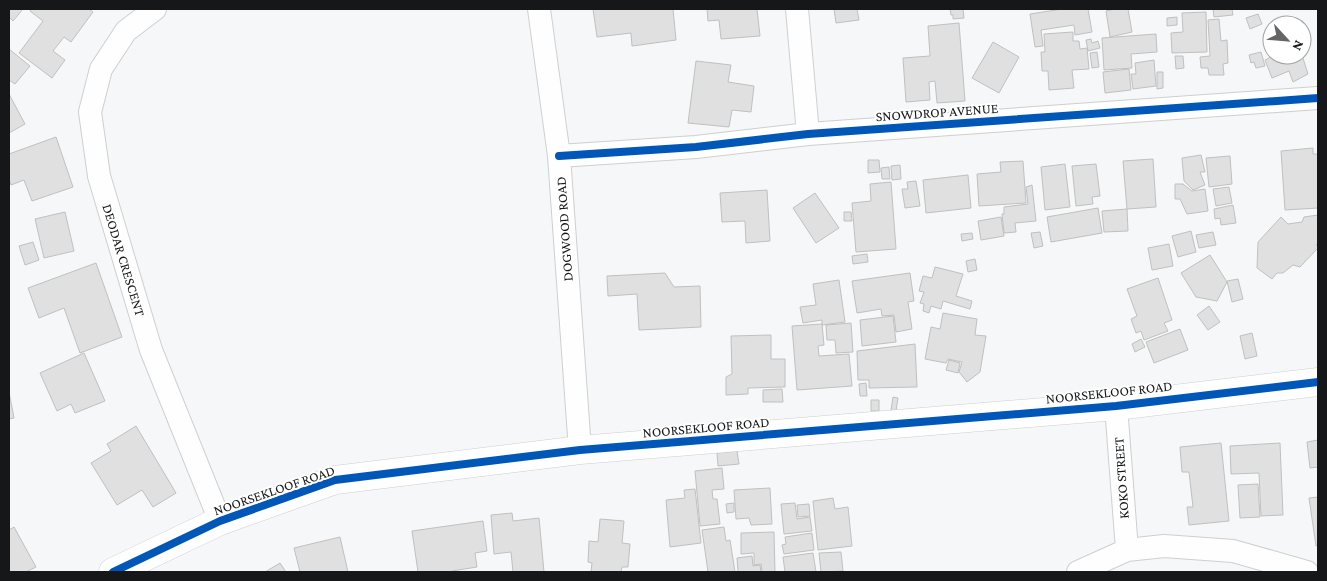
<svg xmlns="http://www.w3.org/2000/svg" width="1327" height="581" viewBox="0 0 1327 581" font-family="'Crimson Pro',serif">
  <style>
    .building { fill: #e0e0e0; stroke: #c0c0c0 }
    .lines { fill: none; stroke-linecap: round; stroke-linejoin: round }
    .minor-casing { stroke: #cecfd0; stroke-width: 24 }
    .tertiary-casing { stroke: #cecfd0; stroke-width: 29 }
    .minor { stroke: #fefefe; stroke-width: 22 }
    .tertiary { stroke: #fefefe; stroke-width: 28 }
    .cycleway-casing { stroke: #fff; stroke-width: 11 }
    .cycleway { stroke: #0057b8; stroke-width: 8 }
    .labels { text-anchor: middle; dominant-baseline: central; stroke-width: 4; stroke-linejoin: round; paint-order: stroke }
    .street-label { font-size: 14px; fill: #161718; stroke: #fff }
  </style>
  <rect width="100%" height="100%" fill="#f6f7f8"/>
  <path class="building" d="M9,9H23L13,21L9,17Z
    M31,9H89L93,12L71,42L64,37L53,51L65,60L52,78L19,53L43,21L30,11Z
    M593,9H673L676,40L632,46L631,33L597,37Z
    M707,9H757L760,36L721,39L719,20L708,21Z
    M834,9H857L859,20L836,23Z
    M950,9H963L964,18L953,19V15H951Z
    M1062,9H1088L1092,32L1075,35L1074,25L1041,30L1043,46L1035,47L1030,14Z
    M1115,9H1128L1132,32L1110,37L1106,11Z
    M1213,9H1232L1233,15L1214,17Z
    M1206,12L1207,52L1172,53L1171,33L1183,32L1182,13Z
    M1258,14L1262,24L1250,29L1246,18Z
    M1177,17V25L1167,26V18Z
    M1219,19L1221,41L1227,40L1228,63L1223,64L1224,75H1209L1208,68H1201L1200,57L1210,56L1208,20Z
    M959,23L965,101L937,103L935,81L929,82L930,100L906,102L903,58L930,56L928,26Z
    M1073,32V41H1079L1080,49L1087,48L1089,69L1072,70L1074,88L1049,90L1048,71H1042L1041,52H1045L1044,34Z
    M1156,34L1157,52L1131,54L1132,68L1104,70L1102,38Z
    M1091,39L1092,43L1098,41L1100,48L1088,51L1086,40Z
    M993,42L1019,57L999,93L972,78Z
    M9,49L30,66L15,84L9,80Z
    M1097,52L1099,67L1092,68L1090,53Z
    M1261,52L1265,66L1256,68L1254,62L1251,63L1249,55Z
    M1275,55H1302L1308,74L1293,82L1289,71L1272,78L1265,60Z
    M1175,56H1183L1184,68L1176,69Z
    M1154,60L1156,86L1133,89L1131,74H1136L1135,63Z
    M696,61L731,65L728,82L754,86L751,112L732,110L729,127L688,123Z
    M1129,69L1131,90L1105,93L1103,72Z
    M1157,72H1163V88L1157,89Z
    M9,94L25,124L9,133Z
    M56,137L73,187L32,201L24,180L11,185L9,179V154Z
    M1313,148V154H1318V208L1285,210L1281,151Z
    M1201,155L1205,172H1200L1205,185L1193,190L1184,181L1182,158Z
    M1230,156L1232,184L1209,187L1206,158Z
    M1153,159L1156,207L1127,209L1123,161Z
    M868,160H879L880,172L868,173Z
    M1023,161L1026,203L979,206L977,174L1001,172L1000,162Z
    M1065,164L1070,207L1045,210L1041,167Z
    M1096,164L1100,196L1092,197L1093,204L1076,206L1072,166Z
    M900,165L901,179L892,180L891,166Z
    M889,167L890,179H882L881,168Z
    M968,175L971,208L926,213L923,180Z
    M916,181L920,206L905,208L902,189H908L907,182Z
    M891,182L896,249L856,252L852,203L871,201L870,184Z
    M1175,184H1183L1192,191L1205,189L1208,211L1187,214L1180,199H1175Z
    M1032,185L1036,221L1015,223L1016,232L1004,233L1002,214H1004V207L1028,204L1026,187Z
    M1229,187L1232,203L1216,206L1213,189Z
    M767,190L770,241L746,243L745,221L722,222L720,193Z
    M815,193L839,228L816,243L793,208Z
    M1233,205L1236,223L1221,225L1220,218L1215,219L1214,209Z
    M1098,208L1102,233L1051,242L1047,217Z
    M1127,209L1128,231L1104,232L1102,211Z
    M65,212L74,251L44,258L35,219Z
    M844,212H851L852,221H844Z
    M1318,215V244L1316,245H1318V248L1300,267L1293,265L1283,273H1277L1272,279L1257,268L1258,242L1281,217L1288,224L1302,222L1304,217Z
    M1001,217L1004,236L981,240L978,221Z
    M1191,231L1196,252L1178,257L1172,236Z
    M1040,232L1043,246L1034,248L1031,233Z
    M1213,232L1216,245L1199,248L1196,235Z
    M972,233L973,239L962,241L961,234Z
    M33,242L39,260L25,265L19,246Z
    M1169,244L1173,266L1152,270L1148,248Z
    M867,254L868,262L853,264L852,256Z
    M1210,255L1227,282L1217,301L1196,297L1181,273Z
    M975,259L977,270L968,272L966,261Z
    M96,263L122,337L80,353L64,308L39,318L28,288Z
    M935,267L963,274L956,296L972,301L970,309L943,301L941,309L931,306L929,313L923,311L924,304L920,303L924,292L919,291L923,276L932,278Z
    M665,273L674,287L700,286L701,327L639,330L637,294L608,296L607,276Z
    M910,273L914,301L908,302L912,329L896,332L894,315L882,316L881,309L857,313L852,281Z
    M1158,278L1172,320L1164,323L1168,331L1144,340L1141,331L1136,333L1131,319L1137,316L1127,289Z
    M1238,279L1243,299L1232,302L1227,281Z
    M839,280L845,322L822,325V320L803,323L800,307L816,305L813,284Z
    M1209,306L1220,322L1208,330L1197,315Z
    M943,313L977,319L975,335L986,336L980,372L967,382L959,372L962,362L948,359L946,363L925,359L931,327L940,329Z
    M893,316L896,342L862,346L860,320Z
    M851,323L853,352L836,353L835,340H827L826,325Z
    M822,324L824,345L818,346L819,356L849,354L852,386L797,390L792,326Z
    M1180,329L1188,350L1154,363L1146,342Z
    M1252,333L1257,356L1245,359L1240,336Z
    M771,335V359H785V387L748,388V394L726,395V377L732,374L731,336Z
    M1141,339L1145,347L1135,352L1132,344Z
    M915,344L917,387L869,388V380H858L857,351Z
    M84,353L105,401L75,413L71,404L57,411L40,373Z
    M949,360L960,363L958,373L946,370Z
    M866,383L867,396H860L859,384Z
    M782,389L783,402H763V390Z
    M9,392L14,418L9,419Z
    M893,397L898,398L896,411L891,410Z
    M871,400H879V411H871Z
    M136,426L176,493L153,507L142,490L117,505L91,463L111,451L107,444Z
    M1318,440V467L1310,468L1307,442Z
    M1221,443L1229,521L1189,525L1187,507H1193L1189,472H1182L1180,447Z
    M1280,443L1283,515L1261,516L1259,473L1231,474L1230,446Z
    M737,451L739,464L718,466L717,453Z
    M722,468L724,489L712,490L713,499H717L720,524L700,526L695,471Z
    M1258,484L1260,517L1240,518L1238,485Z
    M770,488L772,524L751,525L749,518L736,519L734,490Z
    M695,489L701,543L670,547L666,500L685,498L684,490Z
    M1318,497V545L1316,546L1309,498Z
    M833,498L835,509L848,507L852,546L818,550L813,501Z
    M734,503V512L727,513L726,504Z
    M795,503L797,519L810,517L812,531L784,534L781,504Z
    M809,504L810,516L798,517L797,505Z
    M512,513L513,521L539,518L544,572H513L511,552L494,554L491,515Z
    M600,519L624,521L622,543L630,544L628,567H622L621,572H591L592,563L588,562L589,541L598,542Z
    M483,521L487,551L475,553L477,567L452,571L453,572H418L412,531Z
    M14,527L36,567L26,572H10L9,571V530Z
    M724,527L726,541L730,540L735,572H708L702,530Z
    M774,532L775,572H762L761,564L754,565V553L741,554V533Z
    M812,533L814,550L784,554L782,545L786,544L785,537Z
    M340,537L348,572H300L294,548Z
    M841,552L843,571L821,572L819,553Z
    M813,553L816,572H785L783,557Z
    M752,556L753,566L760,565L761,572H738L737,558Z
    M280,563L286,572H265Z"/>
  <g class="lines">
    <defs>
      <path id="minor" d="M155,9L126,31L101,69L90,112L99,176L151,350L220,521
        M539,9L559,156L580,450
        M797,9L808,134
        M559,156L696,147L808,134L1318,98
        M1116,406L1127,550
        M1078,572L1127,550L1164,546L1233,551L1307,572"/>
      <path id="tertiary" d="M113,572L220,521L335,480L580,450L1116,406L1318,382"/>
    </defs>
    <use href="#minor" class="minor-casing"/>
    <use href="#tertiary" class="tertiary-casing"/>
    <use href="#minor" class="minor"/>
    <use href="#tertiary" class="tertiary"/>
    <defs>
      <path id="cycleway" d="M559,156L696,147L808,134L1318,98
        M113,572L220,521L335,480L580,450L1116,406L1318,382"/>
    </defs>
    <use href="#cycleway" class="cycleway-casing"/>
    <use href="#cycleway" class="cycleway"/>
  </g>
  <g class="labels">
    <g class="street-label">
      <text transform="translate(937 112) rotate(-4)">SNOWDROP AVENUE</text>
      <text transform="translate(564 229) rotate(-94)">DOGWOOD ROAD</text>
      <text transform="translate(124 260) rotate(73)">DEODAR CRESCENT</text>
      <text transform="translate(1109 392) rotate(-6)">NOORSEKLOOF ROAD</text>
      <text transform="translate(706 427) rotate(-5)">NOORSEKLOOF ROAD</text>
      <text transform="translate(1121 478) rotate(-94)">KOKO STREET</text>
      <text transform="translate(274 490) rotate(-19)">NOORSEKLOOF ROAD</text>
    </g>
  </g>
  <rect width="1327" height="581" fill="none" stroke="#161718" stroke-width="20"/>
  <g transform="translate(1287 40) rotate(116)"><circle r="24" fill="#ffffff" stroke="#a2a2a3"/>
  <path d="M0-4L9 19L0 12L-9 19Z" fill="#646566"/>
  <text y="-8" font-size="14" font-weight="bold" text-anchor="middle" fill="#161718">N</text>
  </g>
</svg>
